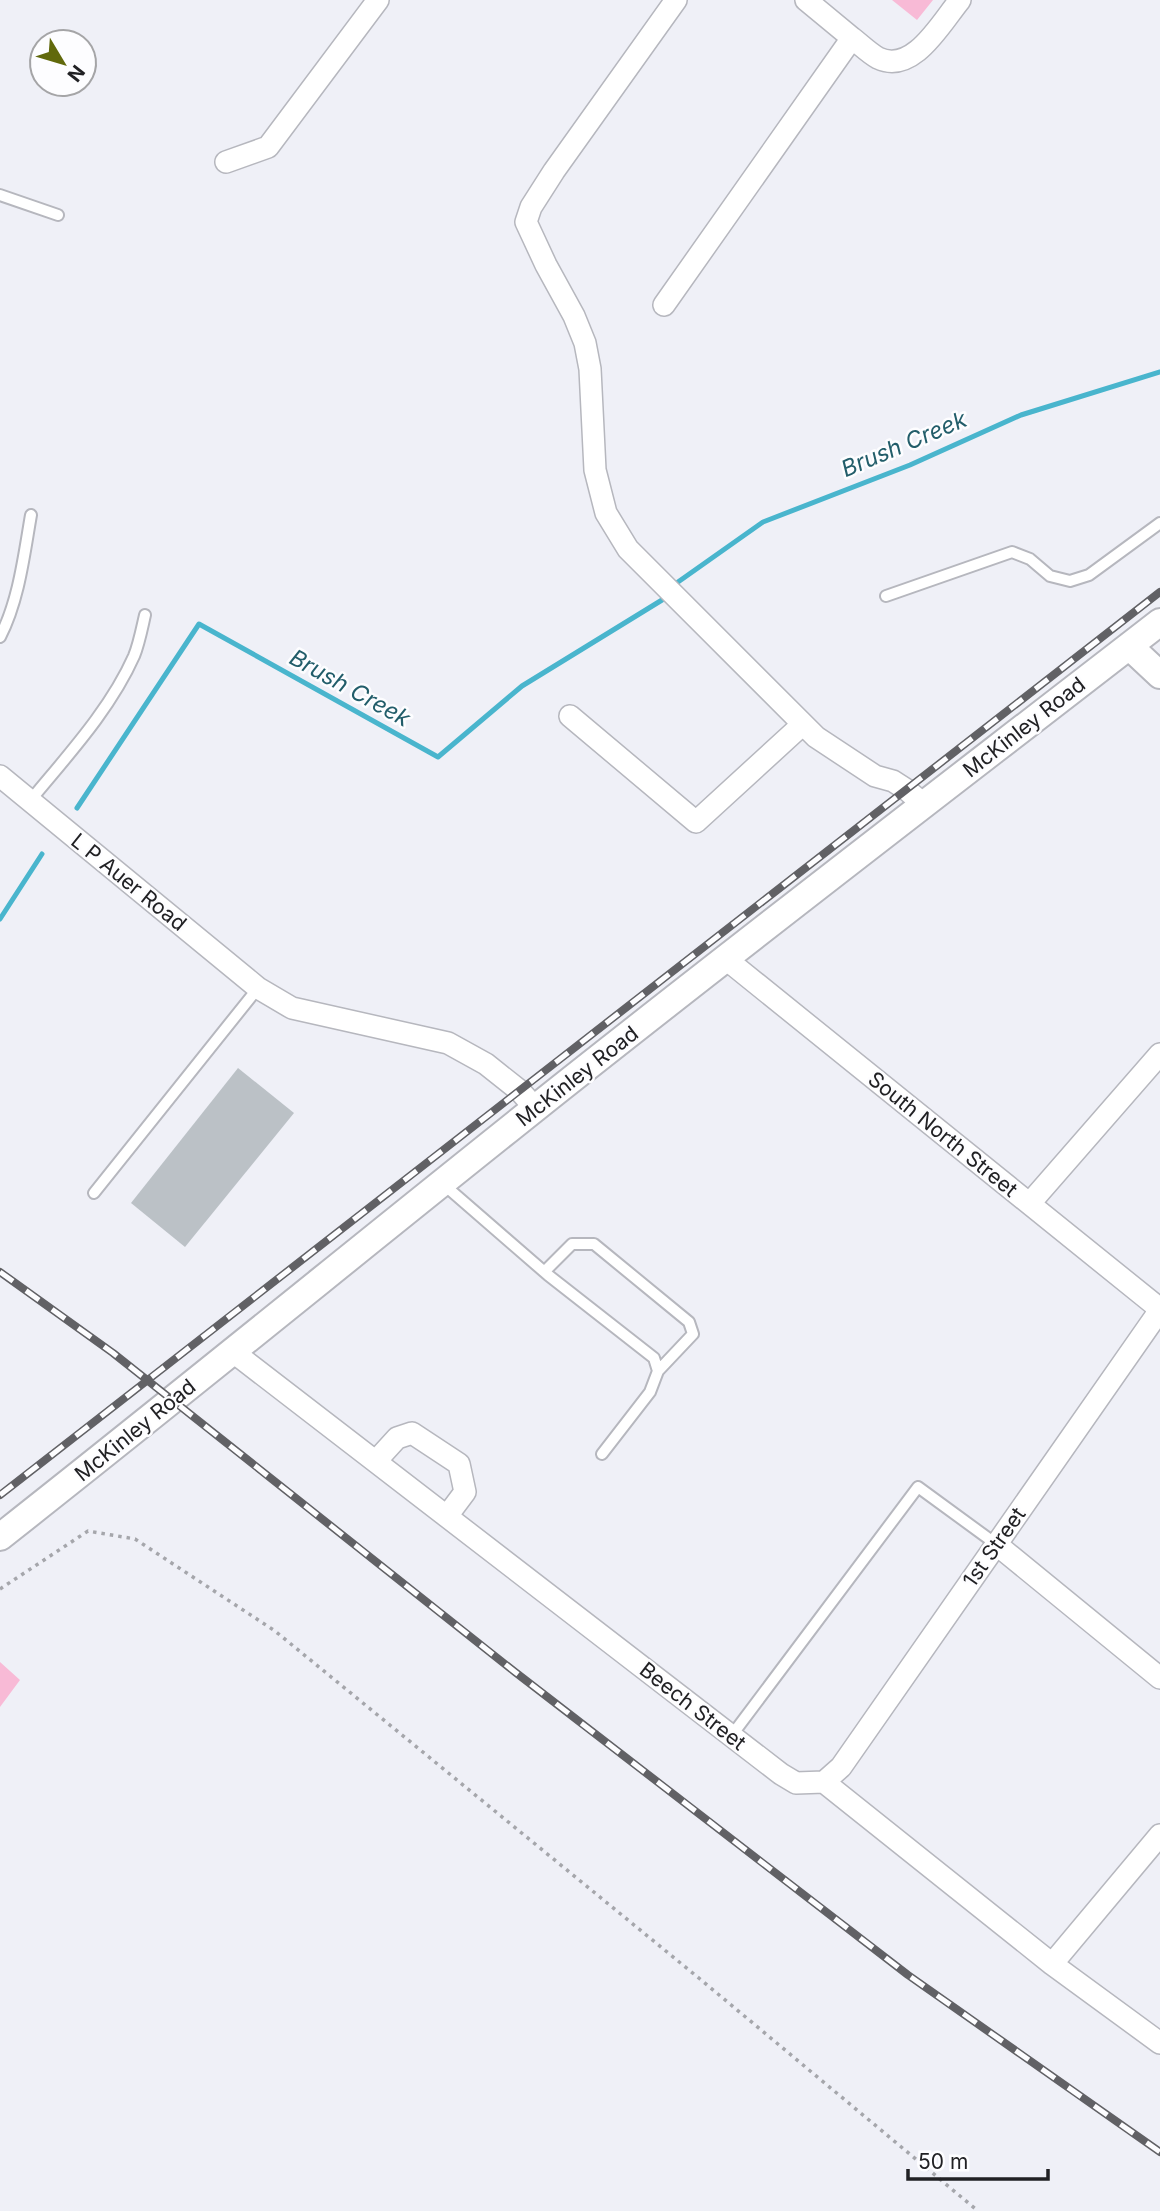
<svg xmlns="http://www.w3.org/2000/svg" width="1160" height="2211" viewBox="0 0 1160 2211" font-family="Inter,sans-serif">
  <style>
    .green { fill: #f8bad6 }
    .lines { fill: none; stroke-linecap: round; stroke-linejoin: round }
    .stream { stroke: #49b5cd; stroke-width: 5 }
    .building { fill: #bbc1c6 }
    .service-casing { stroke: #b6b7be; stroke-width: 14 }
    .minor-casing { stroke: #b6b7be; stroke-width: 24 }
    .tertiary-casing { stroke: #b6b7be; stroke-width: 30 }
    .path { stroke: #a5a6ab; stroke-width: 3.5; stroke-dasharray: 3.5 5; stroke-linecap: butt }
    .service { stroke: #fff; stroke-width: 10 }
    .minor { stroke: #fff; stroke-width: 21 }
    .tertiary { stroke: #fff; stroke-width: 26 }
    .rail-casing { stroke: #616165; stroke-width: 8 }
    .rail { stroke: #fdfdff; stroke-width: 5; stroke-dasharray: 16; stroke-linecap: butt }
    .labels { text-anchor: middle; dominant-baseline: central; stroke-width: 5; stroke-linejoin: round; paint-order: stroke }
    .street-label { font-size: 21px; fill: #212124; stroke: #fdfdff }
    .water-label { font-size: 23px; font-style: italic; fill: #225d6a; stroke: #fdfdff }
  </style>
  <rect width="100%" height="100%" fill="#eff0f7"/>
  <path class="green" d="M892,0H933L917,20Z
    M0,1662L20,1680L0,1707Z"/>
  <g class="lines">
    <path class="stream" d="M678,582L763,522L910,465L1021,415L1160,372
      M77,808L199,624L438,757L522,686L662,600
      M0,919L42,854"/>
  </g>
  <path class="building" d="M238,1068L294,1113L185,1247L131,1203Z"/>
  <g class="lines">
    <defs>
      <path id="service" d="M0,195L58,215
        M886,596L1012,552L1030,559L1050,576L1070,581L1089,575L1160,523
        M0,637C19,600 24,555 31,515
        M30,801C67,756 110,710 134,656C139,644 142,628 145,615
        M442,1183L548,1275L654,1358L658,1371L650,1392L602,1454
        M94,1193L258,988
        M545,1271L572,1244H594L689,1322L693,1334L658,1371
        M732,1735L918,1487L996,1544"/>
      <path id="minor" d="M676,0L554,171L531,207L526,222L546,265L574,316L585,343L590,369L595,470L606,513L628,549L816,737L875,776L893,781L907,790L923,804
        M806,0L852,38
        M226,162L268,147L378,0
        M664,305L852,38C860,44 869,53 878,58C913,75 941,23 960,0
        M570,716L696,822L803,724
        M0,776L258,988L292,1008L448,1043L486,1064L520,1091L535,1108
        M726,959L1160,1309
        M1030,1203L1160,1054
        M232,1351L781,1774L796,1783L824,1782L1052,1964L1160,2043
        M376,1461L397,1438L412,1433L459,1464L465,1492L447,1516
        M996,1544L1160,1678
        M824,1782L841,1767L1160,1310
        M1052,1964L1160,1835"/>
      <path id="tertiary" d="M1129,646L1160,675
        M0,1537C179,1396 355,1252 533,1110C740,945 951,784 1160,622"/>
    </defs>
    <use href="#service" class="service-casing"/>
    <use href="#minor" class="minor-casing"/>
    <use href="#tertiary" class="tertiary-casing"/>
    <path class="path" d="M0,1589L88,1531L135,1539L275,1631L700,1979L978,2211"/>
    <use href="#service" class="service"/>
    <use href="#minor" class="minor"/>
    <use href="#tertiary" class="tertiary"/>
    <defs>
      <path id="rail" d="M0,1272L113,1353L515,1672L908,1975L1160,2152
        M0,1495L1160,592"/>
    </defs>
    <use href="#rail" class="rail-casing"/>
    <use href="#rail" class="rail"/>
  </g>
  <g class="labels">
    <g class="street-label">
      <text transform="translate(1024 727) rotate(-38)">McKinley Road</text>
      <text transform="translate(129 882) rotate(39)">L P Auer Road</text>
      <text transform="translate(577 1076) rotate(-38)">McKinley Road</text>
      <text transform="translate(943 1134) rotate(39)">South North Street</text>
      <text transform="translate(135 1430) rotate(-39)">McKinley Road</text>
      <text transform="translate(994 1547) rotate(-55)">1st Street</text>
      <text transform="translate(693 1706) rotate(38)">Beech Street</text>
    </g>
    <g class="water-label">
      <text transform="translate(904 444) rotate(-23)">Brush Creek</text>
      <text transform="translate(350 688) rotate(29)">Brush Creek</text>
    </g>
  </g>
  <g transform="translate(63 63) rotate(128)"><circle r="33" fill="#fdfdff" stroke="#a5a5a7" stroke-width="2"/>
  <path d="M0-5L12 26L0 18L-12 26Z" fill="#61690c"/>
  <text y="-10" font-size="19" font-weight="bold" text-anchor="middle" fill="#212124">N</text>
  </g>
  <path d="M908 2169v10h140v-10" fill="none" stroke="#212124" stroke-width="3.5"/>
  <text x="918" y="2169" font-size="21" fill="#212124" stroke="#fdfdff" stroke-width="5" paint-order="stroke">50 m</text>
</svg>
